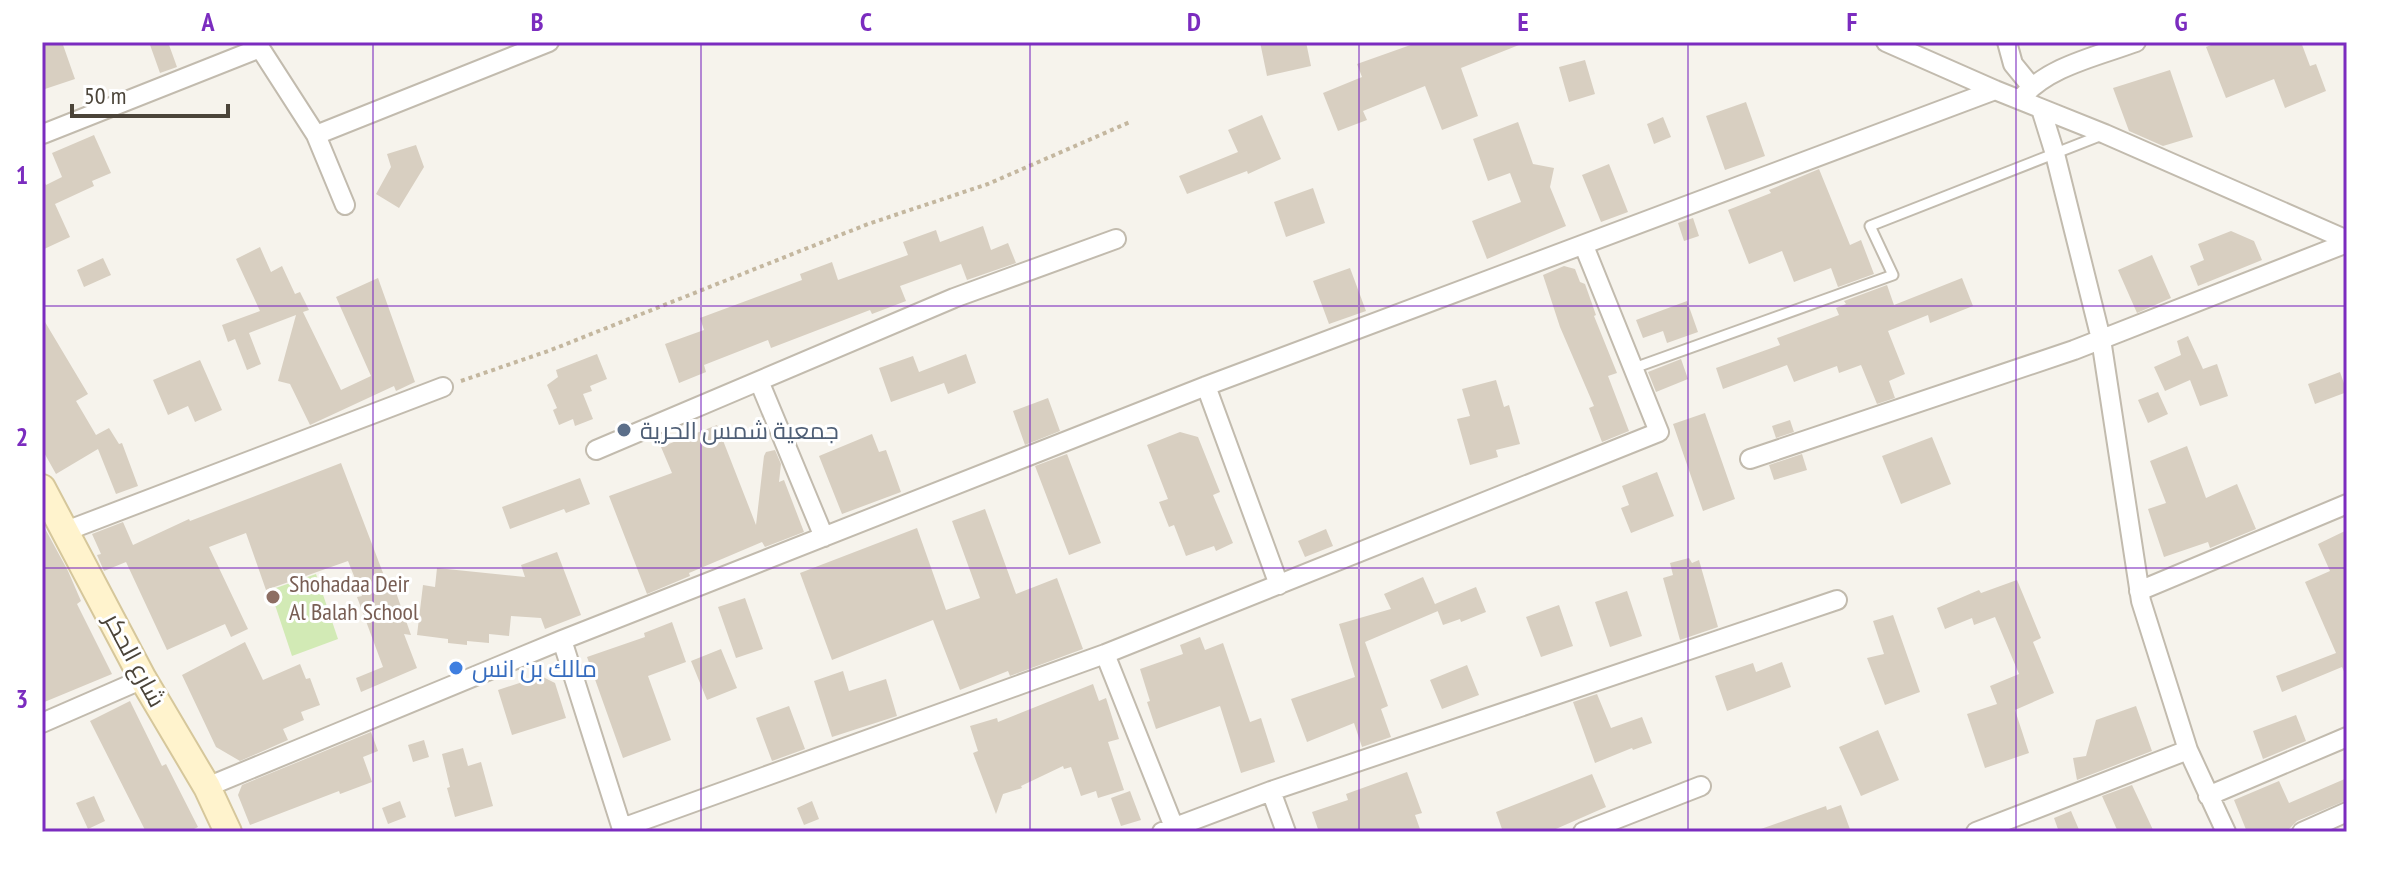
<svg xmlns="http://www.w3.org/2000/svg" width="2389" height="874" viewBox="0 0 2389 874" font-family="'PT Sans Narrow',Cairo,sans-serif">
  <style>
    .green { fill: #d2eab5 }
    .building { fill: #d8cfc1 }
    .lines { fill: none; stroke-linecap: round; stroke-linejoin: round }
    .lane-casing { stroke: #c2bbae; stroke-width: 13 }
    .street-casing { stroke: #c2bbae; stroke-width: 22 }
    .secondary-casing { stroke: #d6c79b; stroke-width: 30 }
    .path { stroke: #c4b79f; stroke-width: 4; stroke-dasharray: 4 4; stroke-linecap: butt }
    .lane { stroke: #fff; stroke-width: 9 }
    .street { stroke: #fff; stroke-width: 18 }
    .secondary { stroke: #fff3cd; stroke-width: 26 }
    .grid { fill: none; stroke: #7b2cbf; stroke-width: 2; stroke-opacity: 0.55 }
    .service-dot { fill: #5c6f8a; stroke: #fff; stroke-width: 3 }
    .education-dot { fill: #8d6e63; stroke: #fff; stroke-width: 3 }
    .shop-dot { fill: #3f7fe0; stroke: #fff; stroke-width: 3 }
    .labels { text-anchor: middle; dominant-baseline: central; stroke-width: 6; stroke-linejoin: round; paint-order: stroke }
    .service-label { font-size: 24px; fill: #4e5e75; stroke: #fff; text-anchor: start }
    .education-label { font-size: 24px; fill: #785e54; stroke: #fff; text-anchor: start }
    .street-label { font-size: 24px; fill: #4b4439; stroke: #fff }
    .shop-label { font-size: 24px; fill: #366cbe; stroke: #fff; text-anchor: start }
    .neatline { fill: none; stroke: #7b2cbf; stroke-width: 3 }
    .grid-label { font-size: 26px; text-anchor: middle; font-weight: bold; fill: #7b2cbf }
  </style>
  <rect width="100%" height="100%" fill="#f6f3ec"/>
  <path class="green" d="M316,574L338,639L292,656L270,590Z"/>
  <path class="building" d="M42,42H62L75,79L42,90Z
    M149,42H168L177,67L160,73Z
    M1260,42H1306L1311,66L1267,76Z
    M1419,42L1524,43L1461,68L1478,116L1442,130L1425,86L1363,111L1367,120L1338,131L1323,93L1362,77L1357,64Z
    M2218,42H2301L2310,66L2316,64L2326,91L2285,108L2274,79L2226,98L2206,47Z
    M1585,60L1595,94L1569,102L1559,67Z
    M2170,70L2193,137L2163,146L2129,131L2113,88Z
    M1746,102L1765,156L1725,170L1706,116Z
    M1262,115L1281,159L1248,174L1247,171L1187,194L1179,176L1238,152L1228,130Z
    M1663,117L1671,137L1654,144L1647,124Z
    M1518,122L1533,164L1554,168L1550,187L1566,226L1487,259L1472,221L1521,202L1510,173L1488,181L1473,139Z
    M94,135L111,173L92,181L94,186L55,204L70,237L42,250V177L46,185L62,177L52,153Z
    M416,145L424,167L399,208L376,194L391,167L387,154Z
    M1609,164L1628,212L1601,222L1582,175Z
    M1819,169L1850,245L1861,240L1874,274L1838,287L1831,268L1794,282L1782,251L1749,264L1728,210L1771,193L1769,190Z
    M1313,188L1325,223L1286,237L1274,202Z
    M1693,218L1699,236L1684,241L1678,223Z
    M983,226L991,250L1008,243L1016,263L967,280L961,264L900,286L906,301L872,314L870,310L771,348L768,340L704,365L706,372L679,383L665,344L704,330L700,318L802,280L800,274L832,262L838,280L908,255L903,242L936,230L940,242Z
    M2231,231L2254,241L2262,260L2198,286L2190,266L2204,260L2198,244Z
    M260,247L271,272L282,266L295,294L300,292L309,310L303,312L341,390L371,376L336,297L378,278L415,382L396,391L394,386L310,425L290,384L278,381L296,315L249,333L261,364L247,370L235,339L228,342L222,325L260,311L236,259Z
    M2152,255L2171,298L2137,313L2118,270Z
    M103,258L111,275L84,287L77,270Z
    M1564,266L1575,269L1580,282L1585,284L1596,315L1594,316L1617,373L1608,376L1629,431L1602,442L1589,408L1594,406L1560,327L1543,275Z
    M1350,268L1366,311L1329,324L1313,281Z
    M1962,278L1973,306L1930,323L1928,315L1888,331L1905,374L1889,381L1895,398L1877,404L1861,365L1839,373L1837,366L1794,382L1787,365L1723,389L1716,368L1780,345L1777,338L1839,315L1836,308L1846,304L1844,301L1887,285L1894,305Z
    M1687,301L1698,332L1667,343L1663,331L1643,338L1636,320Z
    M42,317L88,394L76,401L96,435L109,428L119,444L122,443L138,486L116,494L98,449L56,474L42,449Z
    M2188,336L2203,369L2217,364L2228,396L2200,406L2190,380L2165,391L2154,367L2181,355L2177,341Z
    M597,354L607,379L590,386L592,391L583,394L593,419L575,426L573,419L559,425L553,410L557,408L547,385L558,377L556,370Z
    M966,354L976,383L948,394L944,383L891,402L879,368L913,356L919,372Z
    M1681,359L1688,379L1656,392L1648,372Z
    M200,360L222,410L195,422L188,406L168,415L153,380Z
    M2340,372L2347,392L2315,404L2308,384Z
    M1496,380L1504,407L1509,405L1520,444L1496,450L1498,457L1470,465L1457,419L1470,416L1462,389Z
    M2158,392L2168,414L2148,423L2138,400Z
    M1048,398L1060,431L1025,445L1013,411Z
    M1705,413L1735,499L1703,511L1673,424Z
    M1790,420L1794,432L1776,438L1772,426Z
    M717,425L756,525L764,456L766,452L775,450L781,464L779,482L784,480L804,532L765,547L762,542L689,573L690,576L647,594L609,496L672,473L661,447Z
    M1180,432L1198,437L1220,492L1213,495L1233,543L1216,551L1214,546L1186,556L1174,525L1169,527L1159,502L1168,499L1147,445Z
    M872,434L879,452L886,450L901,492L842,514L819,456Z
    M1932,437L1951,484L1901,504L1882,456Z
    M2187,446L2206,498L2237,484L2256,529L2210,548L2208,542L2164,557L2148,509L2166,503L2150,461Z
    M1067,454L1101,543L1069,555L1035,466Z
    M1802,454L1807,470L1774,480L1769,465Z
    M341,463L388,586L393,584L411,635L404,634L417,668L361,692L356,678L383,667L357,597L362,596L348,561L266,590L246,533L209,547L248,629L231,637L225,624L167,650L126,562L104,571L97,555L101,554L92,534L123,522L133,545L189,519L190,521Z
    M1657,472L1674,516L1631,533L1621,508L1629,505L1622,486Z
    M580,478L590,504L566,513L564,509L510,529L502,507Z
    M985,509L1016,594L1057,578L1083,649L1010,676L1008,671L960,690L933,620L832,660L800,573L917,528L946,610L980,598L952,521Z
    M42,523L68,571L81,601L77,604L112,674L42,703Z
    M1326,529L1333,546L1305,557L1298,541Z
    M2347,530V678L2342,667L2282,692L2276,676L2336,653L2305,582L2330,571L2318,544Z
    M557,552L581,615L545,629L541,618L511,616L509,636L489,634V643L467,641V645L448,643V639L417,635L423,585L435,587L437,568L525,577L521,565Z
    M1689,558L1692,563L1699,560L1718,627L1680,640L1663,578L1673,575L1670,563Z
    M1423,577L1438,611L1365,642L1388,706L1381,709L1391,737L1362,747L1354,723L1307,742L1291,699L1355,677L1339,624L1391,609L1384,594Z
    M2017,580L2041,638L2033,642L2054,693L2015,710L2029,753L1985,768L1967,714L1997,704L1990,686L2019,674L1995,617L1974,625L1972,618L1945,629L1937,608L1979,590L1981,593Z
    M1476,587L1486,612L1461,622L1460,619L1443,625L1435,604Z
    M1627,591L1642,636L1610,647L1595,602Z
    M745,598L763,649L736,658L718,607Z
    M1559,605L1573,646L1541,657L1526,617Z
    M1893,615L1920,692L1885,705L1867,658L1884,654L1873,621Z
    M672,622L686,662L648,676L671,740L623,758L587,657L645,637L644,633Z
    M1200,637L1205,650L1223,643L1250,722L1261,718L1275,762L1241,773L1220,706L1156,729L1147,702L1150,701L1140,669L1183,654L1180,645Z
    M245,642L263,680L300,664L306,679L310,678L320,705L301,712L304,720L283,729L288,740L240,761L216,747L182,675Z
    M721,649L737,688L707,700L691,661Z
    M1782,662L1791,687L1727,711L1715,676L1753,663L1756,672Z
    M1467,665L1479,695L1442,709L1430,680Z
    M843,671L849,691L886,679L897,716L832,737L814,681Z
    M541,676L555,683L566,718L512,735L498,690Z
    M1093,684L1099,701L1106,698L1119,739L1108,742L1124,790L1098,798L1096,791L1081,796L1071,767L1064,769L1063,766L1021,786L1022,788L1003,794L996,814L973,753L978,751L970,726L997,718L998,722Z
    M1597,694L1611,728L1642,717L1652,743L1633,750L1632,748L1595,763L1573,702Z
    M130,701L162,766L166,764L198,827L188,832H146L90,721Z
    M789,706L805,749L772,761L756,718Z
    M2136,706L2152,751L2077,780L2073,758L2086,756L2096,720Z
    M2296,715L2306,741L2263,759L2253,731Z
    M1878,730L1899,780L1861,796L1839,747Z
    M371,732L378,751L363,757L372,782L340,794L339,791L250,825L238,795L242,785Z
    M424,740L429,757L413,762L408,745Z
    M463,748L468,766L481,762L493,806L455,817L447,788L450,787L442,754Z
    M1407,772L1422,813L1415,815L1421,832H1319L1312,812L1348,800L1346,794Z
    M1592,774L1606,807L1549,832H1503L1496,812Z
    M2347,778V800L2297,821L2286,832H2247L2234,800L2279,781L2289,803Z
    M2132,785L2154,832H2118L2102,796Z
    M1130,791L1141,820L1121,826L1111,798Z
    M94,796L105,821L88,829L76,803Z
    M400,801L406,817L388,824L382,808Z
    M812,801L819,819L804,825L797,808Z
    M1841,805L1851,832H1758V830L1826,806L1827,810Z
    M2071,811L2080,832H2059L2054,818Z"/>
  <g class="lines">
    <defs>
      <path id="lane" d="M1634,368L1893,275L1870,226L2102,135"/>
      <path id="street" d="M1886,42L1995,90L2105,134L2347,240
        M2007,42L2013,64L2031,86
        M2020,100C2045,67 2098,56 2136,42
        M2041,109L2055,154L2101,339L2141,601L2188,750
        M43,134L260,48L316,135L549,42
        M316,135L345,205
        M759,381L824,537
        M1206,386L1279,585
        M596,450L954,298L1116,239
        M1750,459L2074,350L2347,243
        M66,531L443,387
        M2139,591L2347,504
        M562,640L623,832
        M1105,654L1174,827
        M42,723L143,679
        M207,787L562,640L1206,386L1995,90
        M1271,791L1286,832
        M2208,796L2347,737
        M622,828L1105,654L1659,432L1584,246
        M1162,832L1271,791L1837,600
        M1583,832L1701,786
        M1976,832L2188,750L2226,832
        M2302,832L2347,812"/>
      <path id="secondary" d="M42,488L143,679L207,787L228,832"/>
    </defs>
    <use href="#lane" class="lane-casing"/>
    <use href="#street" class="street-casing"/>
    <use href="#secondary" class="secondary-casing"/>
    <path class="path" d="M461,381L551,350L868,224L988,184L1130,122"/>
    <use href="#lane" class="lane"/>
    <use href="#street" class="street"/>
    <use href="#secondary" class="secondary"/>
  </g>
  <path class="grid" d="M373,42V832M701,42V832M1030,42V832M1359,42V832M1688,42V832M2016,42V832M42,306H2347M42,568H2347"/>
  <circle class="service-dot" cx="624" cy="430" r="8"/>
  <circle class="education-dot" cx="273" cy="597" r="8"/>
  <circle class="shop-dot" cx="456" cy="668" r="8"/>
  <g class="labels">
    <g class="service-label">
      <text x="640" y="430">جمعية شمس الحرية</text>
    </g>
    <g class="education-label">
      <text x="289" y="583">Shohadaa Deir<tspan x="289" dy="28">Al Balah School</tspan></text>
    </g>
    <g class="street-label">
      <text transform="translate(135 660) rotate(62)">شارع الحكر</text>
    </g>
    <g class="shop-label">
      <text x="472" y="668">مالك بن انس</text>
    </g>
  </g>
  <rect width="2389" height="874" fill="none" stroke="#ffffff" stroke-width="88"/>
  <path d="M72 104v12h156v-12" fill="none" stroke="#4b4439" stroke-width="4"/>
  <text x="84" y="104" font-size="24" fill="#4b4439" stroke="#ffffff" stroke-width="6" paint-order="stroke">50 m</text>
  <rect x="44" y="44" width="2301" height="786" class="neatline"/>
  <g class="grid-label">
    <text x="208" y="31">A</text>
    <text x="537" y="31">B</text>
    <text x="866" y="31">C</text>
    <text x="1194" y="31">D</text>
    <text x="1523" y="31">E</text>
    <text x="1852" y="31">F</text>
    <text x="2181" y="31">G</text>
    <text x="22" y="184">1</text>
    <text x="22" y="446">2</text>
    <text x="22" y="708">3</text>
  </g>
</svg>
